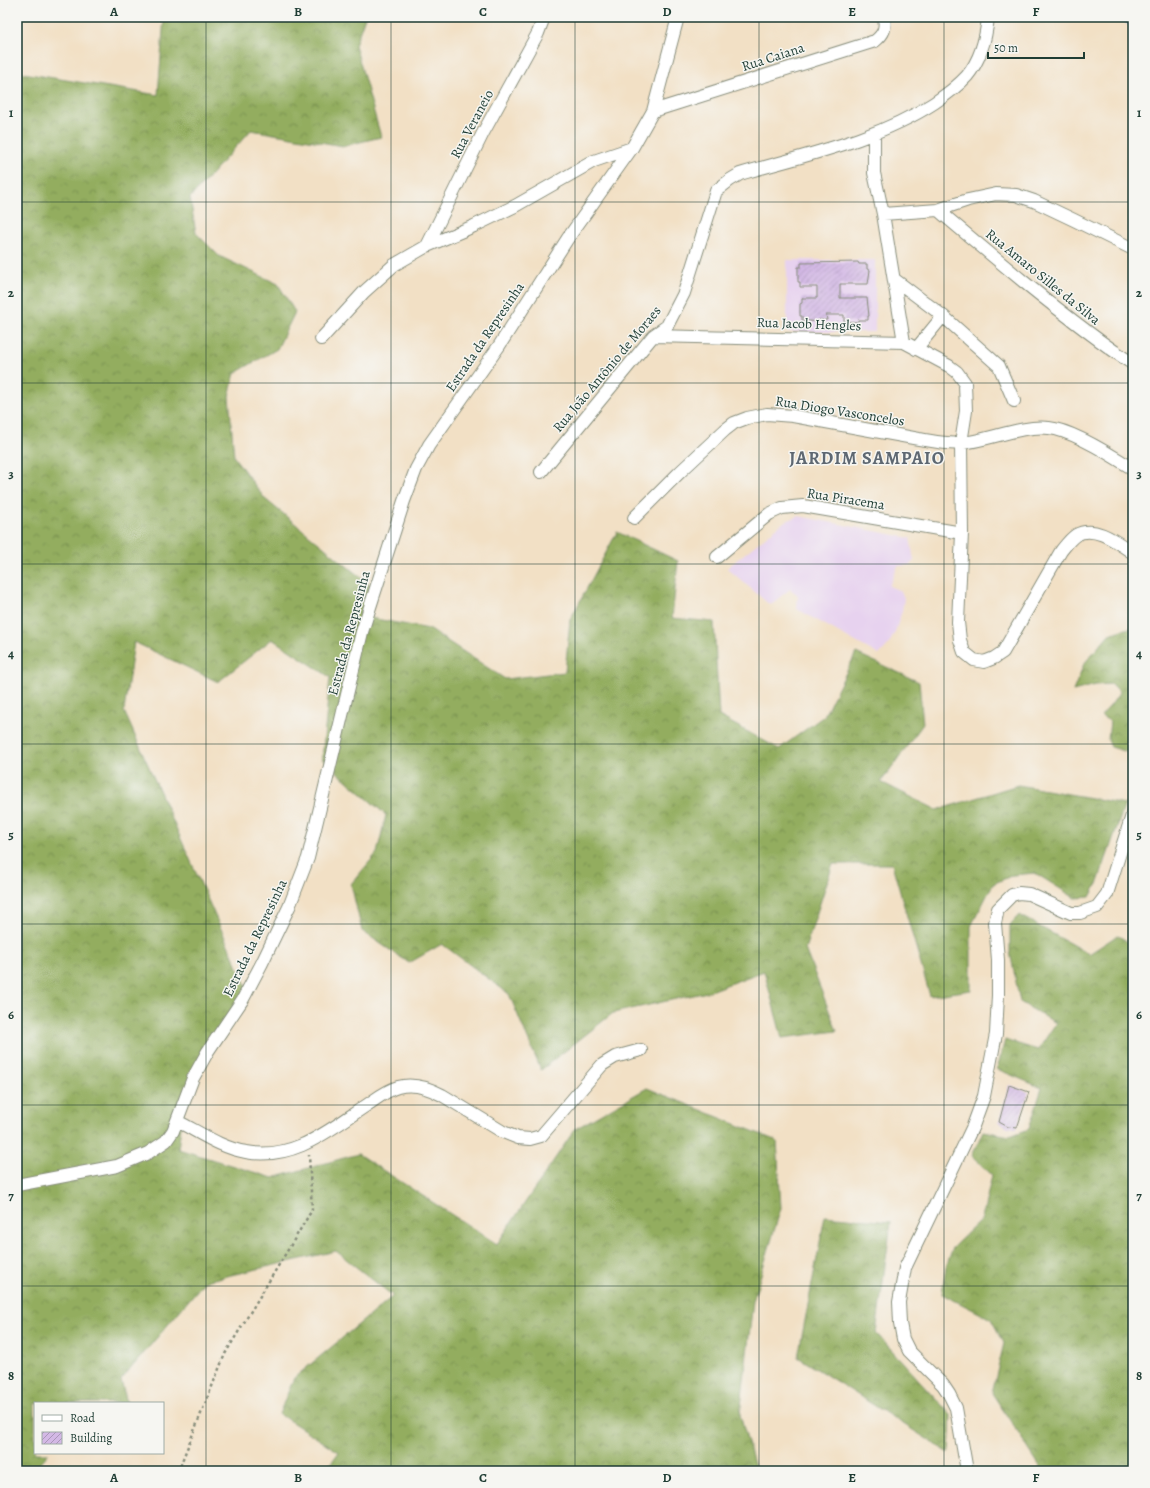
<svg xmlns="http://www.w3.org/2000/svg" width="1150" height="1488" viewBox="0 0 1150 1488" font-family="Alegreya,serif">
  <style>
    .built { fill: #e7d2ef }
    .forest { fill: url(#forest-crowns); stroke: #59754a }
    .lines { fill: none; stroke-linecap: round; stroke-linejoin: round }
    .stream { stroke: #689dd4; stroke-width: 4 }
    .building { fill: url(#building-hatch) }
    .street-casing { stroke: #888e7c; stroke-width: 14 }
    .path { stroke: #888e7c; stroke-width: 2.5; stroke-dasharray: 3 3; stroke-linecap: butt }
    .street { stroke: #fff; stroke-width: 12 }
    .grid { fill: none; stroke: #1f3d34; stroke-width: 1; stroke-opacity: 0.55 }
    .labels { text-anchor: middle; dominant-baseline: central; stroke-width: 3; stroke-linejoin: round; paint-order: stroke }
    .street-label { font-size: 14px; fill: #1f3d34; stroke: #f6f6f2 }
    .district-label { font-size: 18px; font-weight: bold; letter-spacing: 1px; fill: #5e6872; stroke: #f6f6f2 }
    .neatline { fill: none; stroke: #1f3d34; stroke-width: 1.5 }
    .grid-label { font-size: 13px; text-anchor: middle; font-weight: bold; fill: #1f3d34 }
  </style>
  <defs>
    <pattern id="forest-crowns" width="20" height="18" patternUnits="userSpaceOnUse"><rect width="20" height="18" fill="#93ad5f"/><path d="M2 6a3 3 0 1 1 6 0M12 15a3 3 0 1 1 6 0" fill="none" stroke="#778e4f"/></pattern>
    <pattern id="building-hatch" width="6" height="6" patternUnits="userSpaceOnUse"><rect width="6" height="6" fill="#d3b8e5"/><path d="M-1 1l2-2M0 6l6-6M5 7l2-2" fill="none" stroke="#ab97ba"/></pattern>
  </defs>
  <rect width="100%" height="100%" fill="#f6f6f2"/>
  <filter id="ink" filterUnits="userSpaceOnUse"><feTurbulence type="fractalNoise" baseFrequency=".025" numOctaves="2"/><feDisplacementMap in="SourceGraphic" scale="8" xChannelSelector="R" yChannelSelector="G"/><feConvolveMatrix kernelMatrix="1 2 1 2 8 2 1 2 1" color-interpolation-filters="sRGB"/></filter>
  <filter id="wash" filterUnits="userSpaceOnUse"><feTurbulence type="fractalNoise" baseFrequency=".012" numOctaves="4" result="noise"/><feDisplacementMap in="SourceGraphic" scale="16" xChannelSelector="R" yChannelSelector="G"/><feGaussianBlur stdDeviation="0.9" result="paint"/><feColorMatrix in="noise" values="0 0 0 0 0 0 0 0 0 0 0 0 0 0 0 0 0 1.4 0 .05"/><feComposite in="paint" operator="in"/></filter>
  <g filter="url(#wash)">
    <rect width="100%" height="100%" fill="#f2e0c5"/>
    <path class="built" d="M787,260H875V332H787Z
      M798,516L910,538L914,561L910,565L898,566L889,586L901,591L904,598L902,611L895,632L889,644L879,655L797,609L798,595L790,589L770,605L727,568L784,522Z"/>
    <path class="forest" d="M164,17H365L355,45L381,137L343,146L251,130L190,198L196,233L219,256L278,284L295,312L277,349L235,373L229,396L234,457L265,499L370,585L360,616L429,629L505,679L565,672L570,620L617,532L678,561L672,618L714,622L719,716L779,749L824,716L856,653L919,682L923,724L881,782L937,810L1018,785L1125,804L1098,882L1090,897L1075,898L1035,873L1013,875L993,884L971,926V990L930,996L892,864H833L805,949L837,1031L782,1038L764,971L707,992L613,1013L541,1070L509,994L442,944L409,963L362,931L351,884L377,853L386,815L322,759L330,677L272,639L218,682L134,642L124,711L249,992L186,1091L178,1149L273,1178L358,1154L497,1244L575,1129L647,1088L777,1141L781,1208L753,1301L740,1415L756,1471H325L339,1452L279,1414L294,1378L393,1296L336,1251L205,1281L121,1380L127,1403H35V1453H49L33,1471H17V72L158,95Z
      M1133,627V749L1128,752L1111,747L1108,740L1110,721L1101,716L1111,705L1120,692L1112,684L1096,685L1073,691L1084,664L1109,634Z
      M1019,915L1089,954L1118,935L1133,946V1471H1043L992,1393L1004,1343L991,1319L942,1294L946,1267L953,1247L982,1219L992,1175L972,1156L983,1131L1010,1136L1029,1129L1042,1088L997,1069L1005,1040L1038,1050L1056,1023L1020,1002L1010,952V925Z
      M825,1216L891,1222L876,1333L951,1415L949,1453L798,1357Z"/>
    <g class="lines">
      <path class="stream" d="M1121,17L1133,26"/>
    </g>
    <g id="blocks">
      <path class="building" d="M858,262L859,264H867V269L870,270L868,284H840V298H867L869,316H868V320H858V322L844,321V315H826L827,320H818L817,322L802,320V316H800V304L802,303V298H817V287H800V282H798V267H801V263Z
        M1009,1085L1029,1092L1017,1128L1008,1127L999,1122Z"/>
    </g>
  </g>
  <g filter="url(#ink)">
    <use href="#blocks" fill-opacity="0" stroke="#888e7c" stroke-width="1"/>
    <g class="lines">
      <defs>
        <path id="street" d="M653,111L875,41C884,34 886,28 884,17
          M874,134V173L883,214L904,342
          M938,210C966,234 995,258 1024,282C1060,311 1095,339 1133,364
          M883,214L938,210L968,200L996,194L1016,195L1034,201L1074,220L1133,249
          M427,246L474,226L515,206L594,161L632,148
          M894,279L943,316
          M653,336L904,342L949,366L957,372L965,383L966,411L961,443L962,533L958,622L960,640L964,652L974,660L984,662L994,658L1003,652L1061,551C1066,545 1070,539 1076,535C1095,524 1118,543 1133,553
          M321,339L364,292L394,265L427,246L483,133L538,33L544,17
          M916,349L943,316L999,366L1014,401
          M541,472L653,336L667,326L684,293L716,191L730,180L740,174C805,155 877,140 934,103C946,95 957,87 967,76C981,59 986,39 988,17
          M634,518L680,472L725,430L734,423L747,418L767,414L793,416L919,439C933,441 948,445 962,443C990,440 1021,425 1049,428C1071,430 1113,456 1133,469
          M717,557L769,514L782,508L803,506L962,533
          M177,1121C199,1132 221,1148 246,1152C294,1161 329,1130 367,1105C376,1099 387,1090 398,1087C413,1083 429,1088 442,1095L503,1132L518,1138L530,1139L541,1136L602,1065L615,1057L641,1050
          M17,1185L117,1166L148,1153L166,1141L173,1131L193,1078L208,1051L243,999L262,963L289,907L308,858L362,632L404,501L416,469L429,445L499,346L568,238L632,148L653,111L678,17
          M967,1471L956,1408L949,1394L943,1385L909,1351L903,1339L900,1323L899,1302L905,1268L973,1126L984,1096L996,1034L998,995V960L995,923L998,909L1012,895L1019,893L1029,894L1071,913H1080L1097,907L1107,894L1133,812"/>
      </defs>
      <use href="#street" class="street-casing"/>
      <path class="path" d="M178,1471L225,1354L312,1210L309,1155"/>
      <use href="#street" class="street"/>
    </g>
  </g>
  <path class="grid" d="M206,17V1471M391,17V1471M575,17V1471M759,17V1471M944,17V1471M17,202H1133M17,383H1133M17,564H1133M17,744H1133M17,924H1133M17,1105H1133M17,1286H1133"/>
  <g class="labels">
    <g class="street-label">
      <text transform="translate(773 57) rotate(-18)">Rua Caiana</text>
      <text transform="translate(472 124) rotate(-62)">Rua Veraneio</text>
      <text transform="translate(1043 277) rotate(39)">Rua Amaro Silles da Silva</text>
      <text transform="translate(809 324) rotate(2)">Rua Jacob Hengles</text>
      <text transform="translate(485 337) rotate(-56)">Estrada da Represinha</text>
      <text transform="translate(607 369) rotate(-50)">Rua João Antônio de Moraes</text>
      <text transform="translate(840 411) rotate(9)">Rua Diogo Vasconcelos</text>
      <text transform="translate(846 499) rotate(9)">Rua Piracema</text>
      <text transform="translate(349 633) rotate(-75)">Estrada da Represinha</text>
      <text transform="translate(255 938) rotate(-64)">Estrada da Represinha</text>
    </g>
    <g class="district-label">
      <text x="867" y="458">JARDIM SAMPAIO</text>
    </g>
  </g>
  <rect width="1150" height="1488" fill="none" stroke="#f6f6f2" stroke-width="44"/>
  <rect x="34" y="1402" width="130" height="52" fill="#f6f6f2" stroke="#a0aca6"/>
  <rect x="42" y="1415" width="20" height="6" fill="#ffffff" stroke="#a0aca6"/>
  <text x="70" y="1422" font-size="12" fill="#1f3d34">Road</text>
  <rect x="42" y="1432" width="20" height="12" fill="url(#building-hatch)" stroke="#a0aca6"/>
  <text x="70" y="1442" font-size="12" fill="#1f3d34">Building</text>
  <path d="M988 52v6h96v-6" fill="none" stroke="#1f3d34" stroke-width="2"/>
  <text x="994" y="52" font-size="12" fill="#1f3d34" stroke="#f6f6f2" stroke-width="3" paint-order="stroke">50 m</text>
  <rect x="22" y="22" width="1106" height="1444" class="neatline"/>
  <g class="grid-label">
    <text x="114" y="16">A</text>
    <text x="298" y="16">B</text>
    <text x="483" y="16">C</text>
    <text x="667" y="16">D</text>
    <text x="852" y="16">E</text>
    <text x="1036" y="16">F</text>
    <text x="11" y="117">1</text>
    <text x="1139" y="117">1</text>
    <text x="11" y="297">2</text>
    <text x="1139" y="297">2</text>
    <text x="11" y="478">3</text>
    <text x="1139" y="478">3</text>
    <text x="11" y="658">4</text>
    <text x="1139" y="658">4</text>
    <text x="11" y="839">5</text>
    <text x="1139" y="839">5</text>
    <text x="11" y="1019">6</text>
    <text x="1139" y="1019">6</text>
    <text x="11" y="1200">7</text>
    <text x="1139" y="1200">7</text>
    <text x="11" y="1380">8</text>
    <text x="1139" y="1380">8</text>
    <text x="114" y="1482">A</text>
    <text x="298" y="1482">B</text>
    <text x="483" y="1482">C</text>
    <text x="667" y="1482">D</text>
    <text x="852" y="1482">E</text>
    <text x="1036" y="1482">F</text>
  </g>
</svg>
